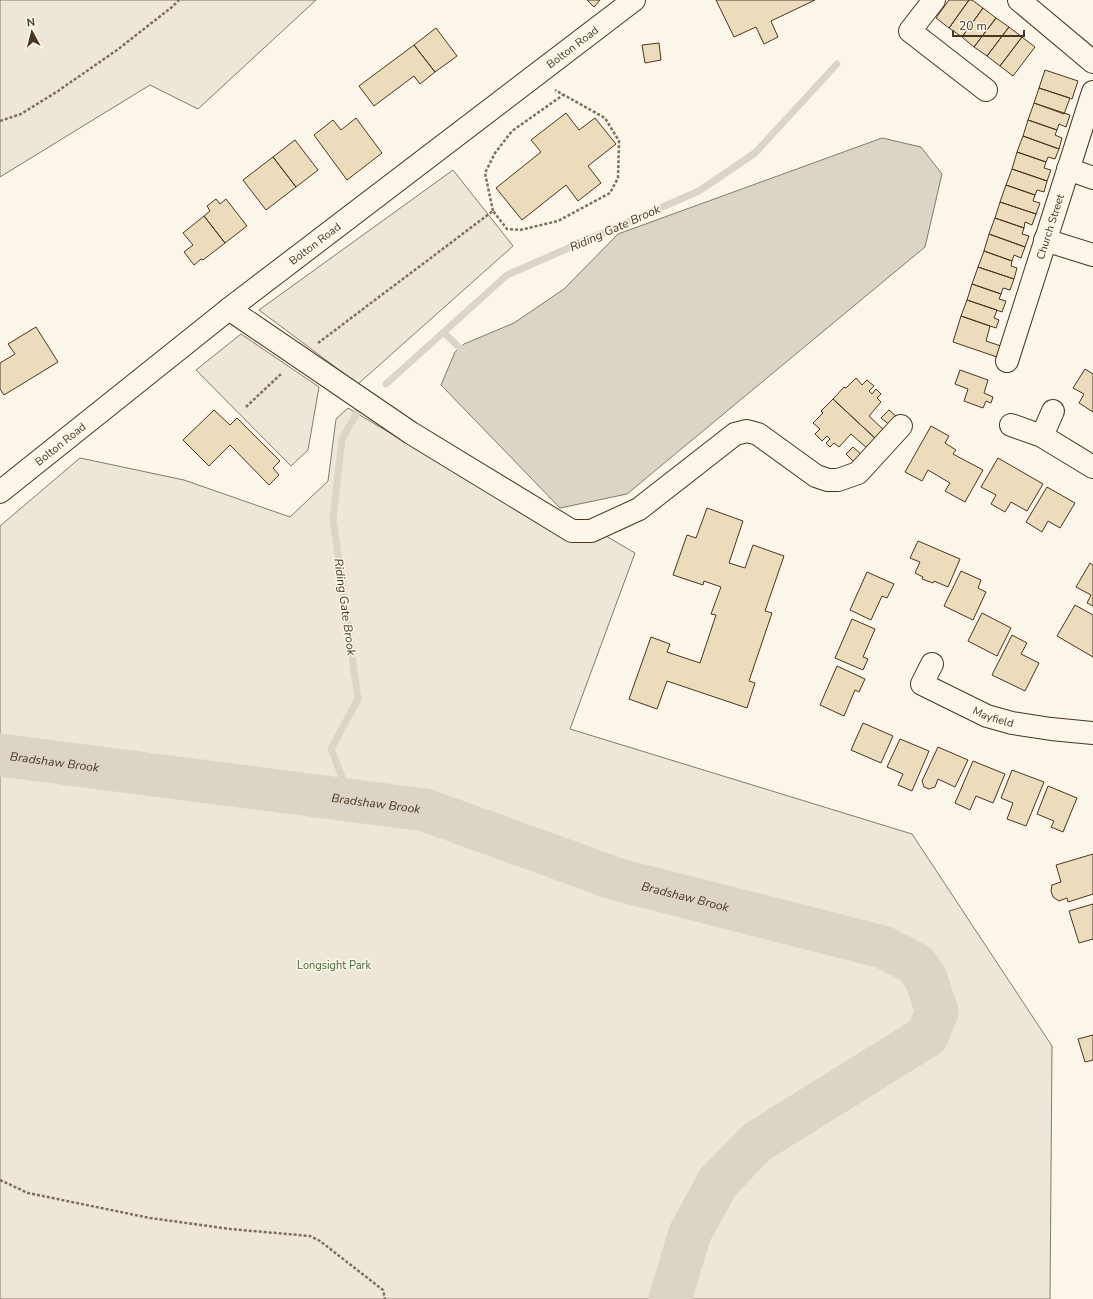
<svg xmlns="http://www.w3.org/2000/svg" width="1093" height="1299" viewBox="0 0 1093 1299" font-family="'Nunito Sans',sans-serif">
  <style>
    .green { fill: #ede6d9; stroke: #887966 }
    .water { fill: #dcd4c6; stroke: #887966 }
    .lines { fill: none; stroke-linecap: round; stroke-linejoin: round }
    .stream { stroke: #dcd4c6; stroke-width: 7 }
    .river { stroke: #dcd4c6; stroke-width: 43 }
    .building { fill: #ecdcbc; stroke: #4a3520 }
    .minor-casing { stroke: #4a3520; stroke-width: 24 }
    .major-casing { stroke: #4a3520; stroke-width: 24 }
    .path { stroke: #7f6f5c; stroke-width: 2.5; stroke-dasharray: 3 2; stroke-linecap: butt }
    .minor { stroke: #fbf6e9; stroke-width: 22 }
    .major { stroke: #fbf6e9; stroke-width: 22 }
    .labels { text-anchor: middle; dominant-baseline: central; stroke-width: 3; stroke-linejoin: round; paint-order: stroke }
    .street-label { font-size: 11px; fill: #4a3520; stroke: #fbf6e9 }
    .park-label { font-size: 11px; fill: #436837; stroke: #fbf6e9 }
    .water-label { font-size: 12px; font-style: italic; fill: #4a3520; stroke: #fbf6e9 }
  </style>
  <rect width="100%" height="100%" fill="#fbf6e9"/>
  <path class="green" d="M0,0H316L198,109L150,85L0,177Z
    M453,170L513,246L358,384L259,310Z
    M241,334L319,387L308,450L291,466L196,370Z
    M348,408L570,540L606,536L635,553L570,729L912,834L1052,1046L1050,1299H0V526L80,458L184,480L290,517L328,481L336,419Z"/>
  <path class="water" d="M882,138L921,147L942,174L925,247L627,494L560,508L441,385L455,352L464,344L514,323L564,289L618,234Z"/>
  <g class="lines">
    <path class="stream" d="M444,333L460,348
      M386,384L507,275L699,191L755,153L837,64
      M351,800L331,749L358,699L333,519L342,439L359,409"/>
    <path class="river" id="s1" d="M0,755L425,810L619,880L883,947L916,964L926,979L937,1012L927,1036L757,1142L718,1182L690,1233L670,1299"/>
  </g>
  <path class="building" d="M587,0H600L594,7Z
    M716,0H815L771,21L778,37L764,44L756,27L734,37Z
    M949,0H969L949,28L936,18Z
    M969,0H972L983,8L962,37L949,28Z
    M983,8L996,18L974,47L962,37Z
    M996,18L1009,27L987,56L974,47Z
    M1009,27L1022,37L1000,66L987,56Z
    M436,28L457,56L435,72L414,45Z
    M1022,37L1035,47L1013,76L1000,66Z
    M659,43L661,60L645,63L642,45Z
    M414,45L435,72L420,84L414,76L374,106L359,86Z
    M1045,70L1078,81L1072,99L1039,88Z
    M1039,88L1070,98L1064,114L1034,103Z
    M1034,103L1070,115L1066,127L1059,124L1057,130L1028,120Z
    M566,113L579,130L595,118L616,144L588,166L601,183L578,201L566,185L522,220L496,188L541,152L531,140Z
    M356,118L382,153L347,180L314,135L333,120L341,130Z
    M1028,120L1057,130L1055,135L1062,138L1059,149L1023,136Z
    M1023,136L1059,149L1055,159L1048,157L1046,162L1017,152Z
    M295,140L318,170L296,187L273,157Z
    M1017,152L1046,162L1044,168L1051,170L1047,181L1012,169Z
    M273,157L296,187L266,210L243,180Z
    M1012,169L1047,181L1044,192L1037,190L1035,195L1006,185Z
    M1006,185L1035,195L1033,201L1040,203L1036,214L1000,202Z
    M216,199L220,204L226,199L247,226L225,243L204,216L210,211L207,206Z
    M1000,202L1036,214L1032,225L1025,222L1024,228L995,218Z
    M204,216L225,243L203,260L201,259L194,265L184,252L193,245L183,233Z
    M995,218L1024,228L1022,234L1029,236L1025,247L989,234Z
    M989,234L1025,247L1021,258L1014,255L1012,261L984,251Z
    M984,251L1012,261L1011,266L1017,268L1014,279L978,267Z
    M978,267L1014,279L1010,290L1003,288L1001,294L972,284Z
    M972,284L1001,294L999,299L1006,301L1002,312L967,300Z
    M967,300L997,310L994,318L999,320L996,328L961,316Z
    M961,316L990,326L986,341L1001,346L997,357L953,342Z
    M36,327L58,362L4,395L0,389V363L15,354L8,344Z
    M1085,369L1093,374V412L1079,403L1084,394L1073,388Z
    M960,370L988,380L984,393L993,397L991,403L986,401L983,408L964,401L968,389L955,384Z
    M856,378L862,385L867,380L874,386L869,391L872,394L876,389L881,394L877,398L881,402L869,416L885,431L877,440L833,399L844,387L846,388Z
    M833,399L877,440L868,449L851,434L839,447L834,443L830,447L826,443L830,439L827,436L822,441L815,434L820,429L813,423L823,413L821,411Z
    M214,410L230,425L237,418L280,461L273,468L279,475L269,485L230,445L209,466L183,440Z
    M889,410L899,419L892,427L881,418Z
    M931,426L949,436L945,443L956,450L953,454L983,470L965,502L945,491L950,483L928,470L922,481L905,472Z
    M853,447L863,456L856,464L846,454Z
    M998,458L1043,484L1027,511L1011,502L1005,512L991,504L996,495L981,487Z
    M1047,487L1075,503L1060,528L1048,521L1042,532L1026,522Z
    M707,508L743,521L729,563L745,568L753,545L784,556L765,611L772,613L749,681L755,683L747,708L667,681L657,709L629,699L651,637L670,644L667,652L700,663L716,615L711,614L721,587L704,581L703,585L673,575L687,535L696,538Z
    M918,541L960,559L948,587L934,581L933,583L922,579L923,577L915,573L920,562L910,558Z
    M1090,563L1093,565V606L1087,603L1091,595L1076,587Z
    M961,571L981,580L978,588L986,592L973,620L944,606Z
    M867,572L894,584L887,598L882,596L871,620L850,610Z
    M1075,605L1093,615V657L1057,636Z
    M982,613L1011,628L997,656L968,641Z
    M852,619L875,629L863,657L868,659L863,670L835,658Z
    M1012,635L1027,643L1021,654L1039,663L1025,691L992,675Z
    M837,666L865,679L859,692L855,690L844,716L820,705Z
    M863,723L893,736L881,763L851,750Z
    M900,739L929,751L912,791L898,785L903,774L887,767Z
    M938,747L968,760L955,787L938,779L935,787L929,789L924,787L922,781Z
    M973,761L1005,774L993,803L976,796L970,810L955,803Z
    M1012,770L1044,782L1026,826L1007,819L1013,803L1001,798Z
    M1048,786L1077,798L1063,832L1051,827L1054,821L1037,814Z
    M1093,854V894L1068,902L1067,898L1059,901L1053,897L1051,891L1052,885L1061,882L1056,865Z
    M1093,904V939L1079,943L1069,911Z
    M1093,1035V1060L1085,1062L1078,1039Z"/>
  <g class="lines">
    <defs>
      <g id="minor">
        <path d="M934,0L910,31L986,90"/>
        <path d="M1068,169L1093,178"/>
        <path d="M1045,240L1093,255"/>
        <path d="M229,309L411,433L572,531H591L639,509L735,434L747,431L758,434L816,476L828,480H838L858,473L901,426"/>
        <path id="s2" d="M1007,361L1093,92"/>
        <path d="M1011,425L1042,436L1093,467"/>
        <path d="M1042,436L1053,411"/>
        <path id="s3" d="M932,664L922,684L987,716L1012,723L1051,729L1093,733"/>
      </g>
      <g id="major">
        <path d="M1019,0L1093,62"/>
        <path id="s4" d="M0,492L229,309L634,0"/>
      </g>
    </defs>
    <use href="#minor" class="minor-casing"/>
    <use href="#major" class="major-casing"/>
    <path class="path" d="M0,121L21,114L58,91L117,50L172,7L179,0
      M493,211L485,173L495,153L512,131L563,95
      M318,343L493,211L507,229L520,230L558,221L610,193L618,178L619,141L605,118L555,90
      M246,407L282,373
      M0,1180L28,1193L150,1218L230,1229L310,1236L320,1241L383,1290L385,1299"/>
    <use href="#minor" class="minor"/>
    <use href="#major" class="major"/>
  </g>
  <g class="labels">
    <g class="street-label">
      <text stroke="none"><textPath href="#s4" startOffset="725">Bolton Road</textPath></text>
      <text stroke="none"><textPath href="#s2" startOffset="141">Church Street</textPath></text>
      <text stroke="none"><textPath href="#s4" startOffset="401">Bolton Road</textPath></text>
      <text stroke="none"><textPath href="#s4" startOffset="77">Bolton Road</textPath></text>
      <text stroke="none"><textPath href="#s3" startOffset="101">Mayfield</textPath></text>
    </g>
    <g class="park-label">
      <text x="334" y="965">Longsight Park</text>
    </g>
    <g class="water-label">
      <text transform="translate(615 228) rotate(-24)">Riding Gate Brook</text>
      <text transform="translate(345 607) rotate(82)">Riding Gate Brook</text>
      <text stroke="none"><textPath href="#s1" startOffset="55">Bradshaw Brook</textPath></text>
      <text stroke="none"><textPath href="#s1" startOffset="379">Bradshaw Brook</textPath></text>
      <text stroke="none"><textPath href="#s1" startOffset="703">Bradshaw Brook</textPath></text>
    </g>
  </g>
  <g transform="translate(32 32) rotate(353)" stroke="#fbf6e9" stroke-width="3" paint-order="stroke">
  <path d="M0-3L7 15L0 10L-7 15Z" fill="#4a3520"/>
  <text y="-6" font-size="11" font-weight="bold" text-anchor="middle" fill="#4a3520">N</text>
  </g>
  <path d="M953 30v6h71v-6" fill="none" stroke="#4a3520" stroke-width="2"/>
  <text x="959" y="30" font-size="12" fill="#4a3520" stroke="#fbf6e9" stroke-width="3" paint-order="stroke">20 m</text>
</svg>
